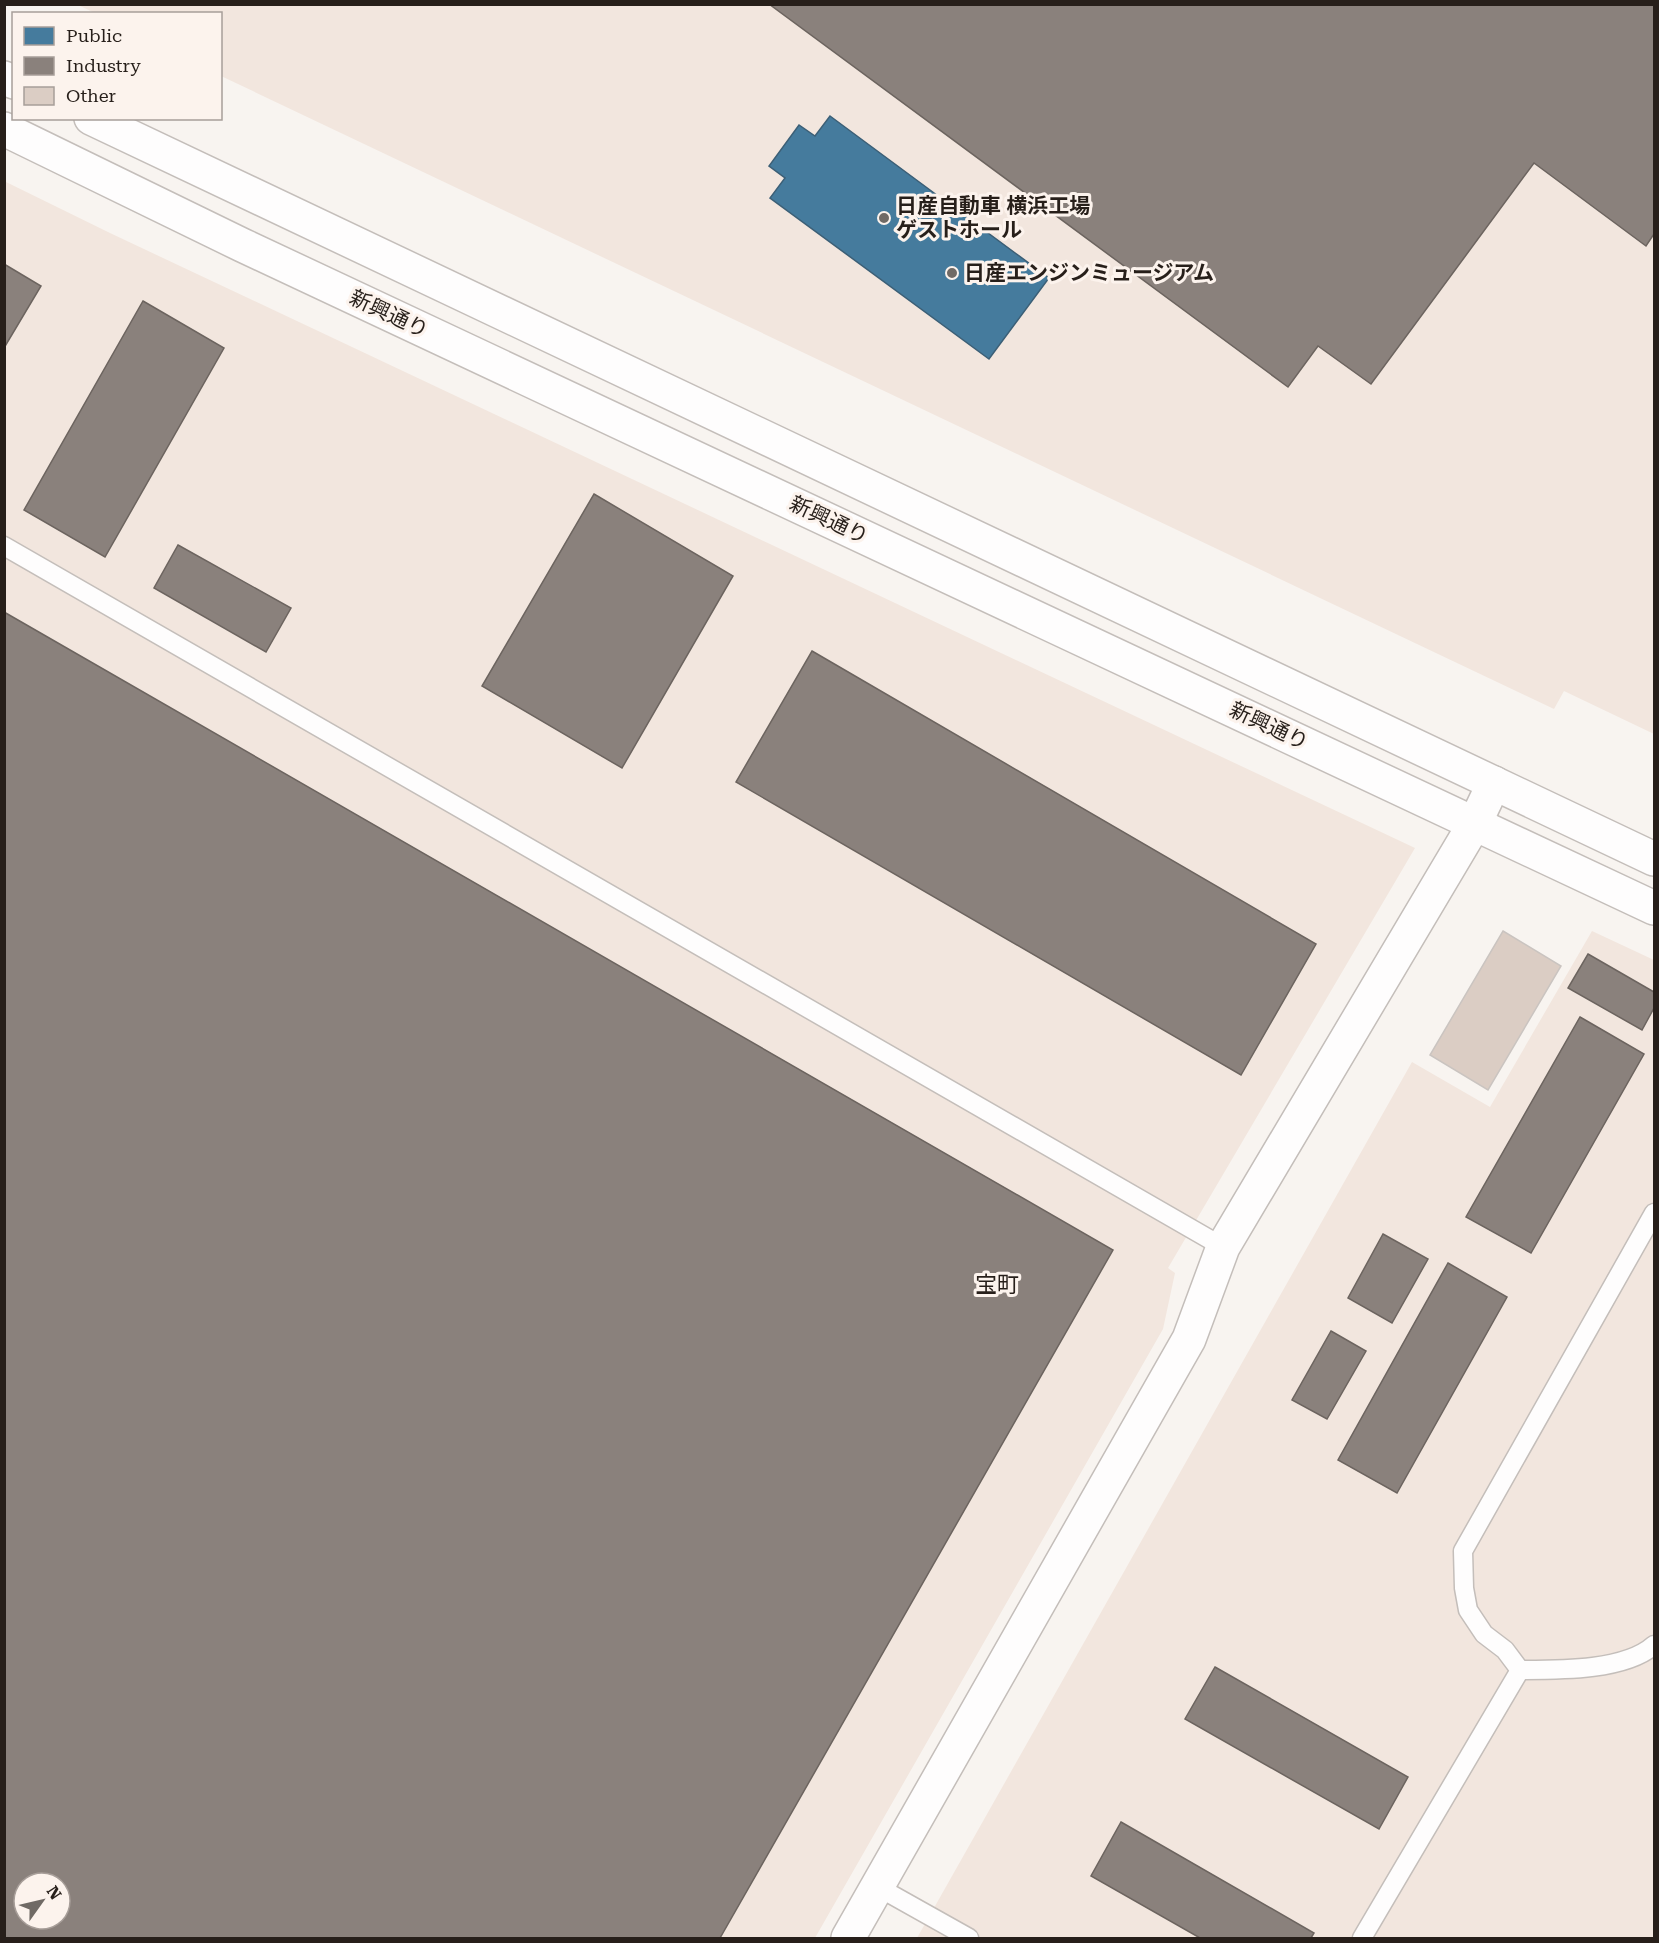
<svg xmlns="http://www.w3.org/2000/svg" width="1659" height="1943" viewBox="0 0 1659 1943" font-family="'Roboto Serif','Noto Sans JP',serif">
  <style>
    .built { fill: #f2e6de; fill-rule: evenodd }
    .public { fill: #457b9d; stroke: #3c5f76; stroke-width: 1.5 }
    .industry { fill: #8a817c; stroke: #6c645f; stroke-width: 1.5; fill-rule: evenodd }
    .building { fill: #dbcdc4; stroke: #cac4c0; stroke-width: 1.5 }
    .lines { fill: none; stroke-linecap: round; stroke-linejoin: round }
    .lane-casing { stroke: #c4beba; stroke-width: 21 }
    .street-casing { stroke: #c4beba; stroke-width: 36 }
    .secondary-casing { stroke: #c4beba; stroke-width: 36 }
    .lane { stroke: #fefdfd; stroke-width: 18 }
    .street { stroke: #fefdfd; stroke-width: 33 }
    .secondary { stroke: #fefdfd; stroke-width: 33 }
    .poi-dot { fill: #706a65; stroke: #fcf3ed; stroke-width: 2 }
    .labels { text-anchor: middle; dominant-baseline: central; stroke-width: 6; stroke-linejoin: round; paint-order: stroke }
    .poi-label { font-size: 21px; font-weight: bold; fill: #271f1a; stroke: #fcf3ed; text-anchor: start }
    .street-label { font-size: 21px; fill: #271f1a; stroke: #fcf3ed }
    .neighbourhood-label { font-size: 22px; fill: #271f1a; stroke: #fcf3ed }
  </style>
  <rect width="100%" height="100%" fill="#f8f4f0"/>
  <path class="built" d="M78,5H1654V734L1564,691L1554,709L221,76L220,14L95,13Z
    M4,181L110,233L1415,848L1168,1268L1175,1273L1163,1329L815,1938H5ZM24,1883H60V1919H24Z
    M1592,931L1654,960V1938H917L1412,1062L1490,1107Z"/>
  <path class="public" d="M830,116L1049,278L989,359L770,198L785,178L769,166L799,125L815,136Z"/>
  <path class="industry" d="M769,4H1654V234L1646,246L1534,163L1371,384L1318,346L1288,387Z
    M4,264L41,286L4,348Z
    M143,301L224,348L105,557L24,510Z
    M594,494L733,576L622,768L482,686Z
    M178,545L291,608L266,652L154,588Z
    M4,612L1113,1250L720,1938H4ZM24,1883H60V1919H24Z
    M812,651L1316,944L1241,1075L736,782Z
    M1588,954L1654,992V1008L1642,1030L1568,988Z
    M1580,1017L1644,1054L1531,1253L1466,1217Z
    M1383,1234L1428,1259L1392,1323L1348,1298Z
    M1448,1263L1507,1297L1397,1493L1338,1460Z
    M1331,1331L1366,1351L1327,1419L1292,1400Z
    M1215,1667L1408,1777L1379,1829L1185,1719Z
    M1121,1822L1314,1933L1311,1938H1200L1091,1876Z"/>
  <path class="building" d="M1503,931L1561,966L1488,1090L1430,1055Z"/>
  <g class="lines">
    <defs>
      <path id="lane" d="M4,546L1223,1247
        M1520,1670C1558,1670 1625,1671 1654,1645
        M878,1887L969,1938
        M1362,1938L1520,1670L1505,1650L1484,1634L1468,1610L1464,1588L1463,1551L1654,1213"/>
      <path id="street" d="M848,1938L1189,1339L1223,1247L1475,823L1494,783"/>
      <path id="secondary" d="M4,78L14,82
        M91,118L1654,859
        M4,129L242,245L1654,908"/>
    </defs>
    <use href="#lane" class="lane-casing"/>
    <use href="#street" class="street-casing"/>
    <use href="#secondary" class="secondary-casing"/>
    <use href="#lane" class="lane"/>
    <use href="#street" class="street"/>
    <use href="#secondary" class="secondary"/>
  </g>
  <g class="poi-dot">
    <circle cx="884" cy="218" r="6"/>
    <circle cx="952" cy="273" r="6"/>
  </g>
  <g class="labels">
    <g class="poi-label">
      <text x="896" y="206">日産自動車 横浜工場<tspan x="896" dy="24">ゲストホール</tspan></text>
      <text x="964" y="273">日産エンジンミュージアム</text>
    </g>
    <g class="street-label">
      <text transform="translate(389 314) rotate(25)">新興通り</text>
      <text transform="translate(829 520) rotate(25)">新興通り</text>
      <text transform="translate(1269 726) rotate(25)">新興通り</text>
    </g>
    <g class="neighbourhood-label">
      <text x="997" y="1284">宝町</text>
    </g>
  </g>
  <rect width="1659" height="1943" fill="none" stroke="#271f1a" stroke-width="12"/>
  <rect x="12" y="12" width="210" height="108" fill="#fcf3ed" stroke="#a79e99" stroke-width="1.5"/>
  <rect x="24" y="27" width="30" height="18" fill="#457b9d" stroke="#a79e99" stroke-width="1.5"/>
  <text x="66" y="42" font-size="18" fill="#271f1a">Public</text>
  <rect x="24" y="57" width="30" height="18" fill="#8a817c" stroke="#a79e99" stroke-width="1.5"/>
  <text x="66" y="72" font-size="18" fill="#271f1a">Industry</text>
  <rect x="24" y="87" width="30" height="18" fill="#dbcdc4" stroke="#a79e99" stroke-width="1.5"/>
  <text x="66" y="102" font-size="18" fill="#271f1a">Other</text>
  <g transform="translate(42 1901) rotate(56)"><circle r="28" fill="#fcf3ed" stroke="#a79e99" stroke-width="1.5"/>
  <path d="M0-4.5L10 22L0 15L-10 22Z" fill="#706a65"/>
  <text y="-9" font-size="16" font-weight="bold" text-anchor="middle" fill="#271f1a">N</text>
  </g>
</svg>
